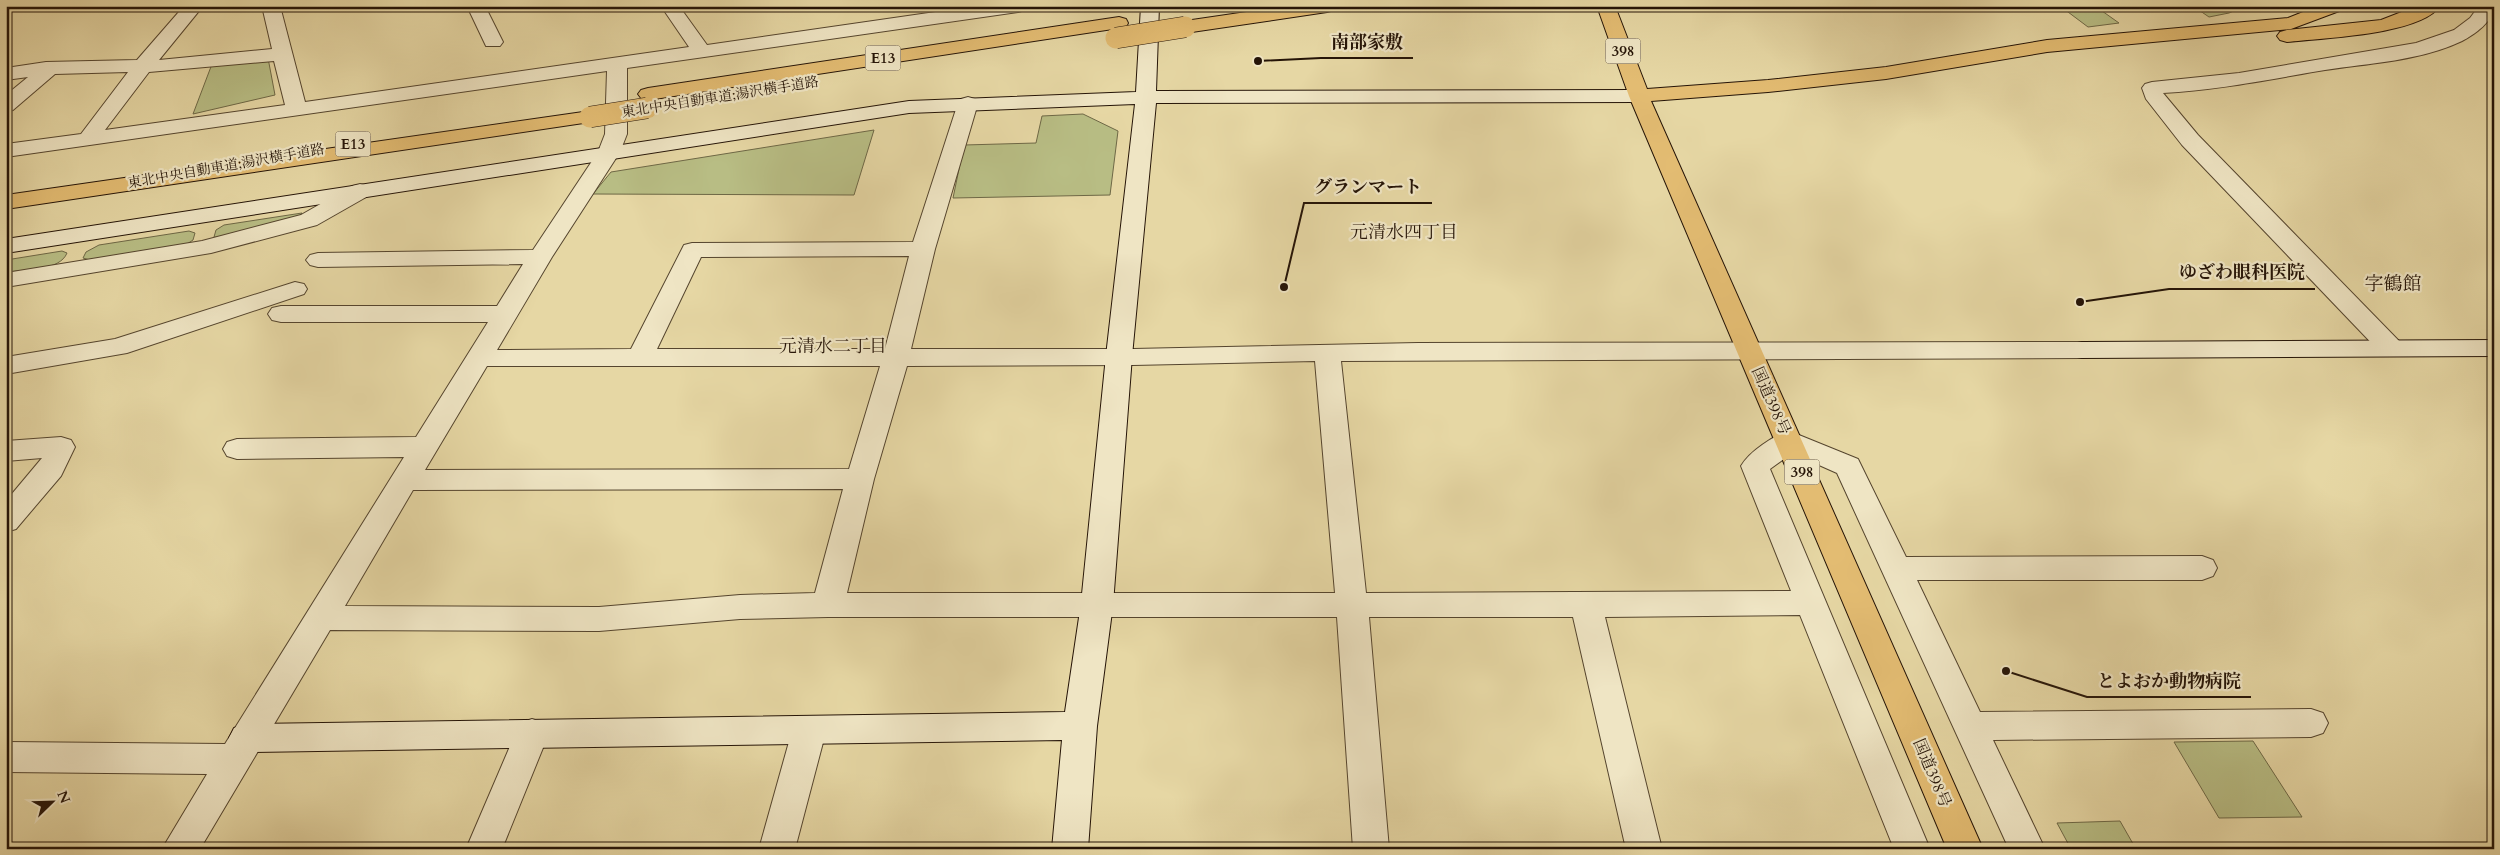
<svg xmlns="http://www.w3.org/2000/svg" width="2500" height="855" viewBox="0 0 2500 855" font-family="Cardo,'Noto Serif JP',serif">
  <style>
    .green { fill: #b8bd84; stroke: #6e6846 }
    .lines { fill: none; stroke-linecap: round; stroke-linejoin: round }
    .street-casing { stroke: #55452e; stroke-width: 2 }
    .secondary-casing { stroke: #251407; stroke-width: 2 }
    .highway-casing { stroke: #251407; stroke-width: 2 }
    .street { fill: #efe5c4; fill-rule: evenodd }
    .secondary { fill: #efe5c4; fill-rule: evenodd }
    .highway { fill: #e3bc72; fill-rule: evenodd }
    .highway-bridge-casing { stroke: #251407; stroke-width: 22; stroke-linecap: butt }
    .highway-bridge { stroke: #e3bc72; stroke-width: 21 }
    .labels { text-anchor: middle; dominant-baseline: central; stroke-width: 4.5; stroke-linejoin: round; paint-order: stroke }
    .far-street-label { font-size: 14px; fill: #251407; stroke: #efe5c4 }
    .shield { fill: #efe5c4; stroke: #625340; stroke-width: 1 }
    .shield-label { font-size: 15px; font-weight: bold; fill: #251407 }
    .street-label { font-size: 16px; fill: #251407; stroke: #efe5c4 }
    .neighbourhood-label { font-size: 18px; fill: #251407; stroke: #efe5c4 }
    .quarter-label { font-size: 19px; fill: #251407; stroke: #efe5c4 }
    .leader { fill: none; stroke: #251407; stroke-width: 2 }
    .callout-dot { fill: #251407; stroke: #efe5c4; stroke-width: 2 }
    .callout-label { font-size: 18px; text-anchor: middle; font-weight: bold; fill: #251407; stroke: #efe5c4; stroke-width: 4.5; stroke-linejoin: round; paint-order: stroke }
  </style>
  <rect width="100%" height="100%" fill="#e6d7a4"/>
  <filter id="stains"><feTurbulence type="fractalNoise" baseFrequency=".004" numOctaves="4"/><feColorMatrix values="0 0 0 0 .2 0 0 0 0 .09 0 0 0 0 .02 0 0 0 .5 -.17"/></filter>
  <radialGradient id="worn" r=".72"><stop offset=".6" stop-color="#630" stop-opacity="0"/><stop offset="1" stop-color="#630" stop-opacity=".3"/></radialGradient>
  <path class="green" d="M2060,6H2095L2119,23L2088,27Z
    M2193,6H2245L2229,13L2209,17Z
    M268,58L275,95L193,114L212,64Z
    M1083,114L1118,131L1110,195L953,198L964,145L1036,143L1042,116Z
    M874,130L854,195L593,194L611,172Z
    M302,213L298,217L220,238L214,237L216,230L224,225Z
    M189,231L195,233L193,240L184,246L90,260L83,258L86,252L99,245Z
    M62,251L67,253C60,271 24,270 6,272V260Z
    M2253,741L2302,817L2219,818L2174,742Z
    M2120,821L2136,849H2071L2057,823Z"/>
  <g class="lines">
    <defs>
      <path id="street" d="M184,6H203L159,60L272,49L262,6H280L305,102L689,47L661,6H679L707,45L977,6H1027L1025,10L1018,12L627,68V134L620,152L552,257L497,350L631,349L684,245L692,243L913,242L958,103L961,99L968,97L975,99L978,103L935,249L911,349H1133L1418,343L2082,342L2091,344L2095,350L2091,356L2082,358L1341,361L1366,593L1791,591L1741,466C1750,451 1773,436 1789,431L1858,459L1906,557L2202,556L2213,560L2217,568L2213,576L2202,580H1917L1980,712L2311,709L2323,713L2328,723L2323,733L2311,737L1993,740L2045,849H2009L1837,473L1792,453L1770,469L1930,849H1894L1800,615L1605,617L1662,849H1626L1573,617H1369L1389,849H1353L1337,617H828L740,619L599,631L330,630L200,849H162L207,774L6,772V742L225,744L404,457L237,459L227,456L223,449L227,442L237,439L416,437L488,322H281L272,320L268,314L272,308L281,306H497L523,264L318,267L310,265L306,260L310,255L318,253L533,250L598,152L605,134L607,71L6,157V144L81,134L128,72L55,74L13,110L6,112V95L28,77L6,80V68L46,62L137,60ZM274,61L285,105L105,130L149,72ZM909,256L885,349H657L701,257ZM1315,361L1335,593H847L874,479L907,366L1133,365ZM487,366H880L849,469L425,470ZM843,489L815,593L740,595L599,607L345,606L413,490Z
        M467,6H485L503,42L500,46H486Z
        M2479,6H2494C2494,21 2474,35 2462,41C2420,61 2370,63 2325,70C2271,79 2218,90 2163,93L2198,135L2400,342L2404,348L2400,354L2391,356L2382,354L2182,145L2146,99L2142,88L2145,84L2152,82L2239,73L2416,43L2454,30L2470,18Z
        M360,184L368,186L371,191L368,196L317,225L211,253L6,287V273L202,241L301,215L352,186Z
        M295,282L304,284L307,289L304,294L127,353L6,374V357L115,339Z
        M61,437L71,440L75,447L61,476L16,529L6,532V501L42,458L6,461V441Z
        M809,717L821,721L826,731L795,849H759L792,731L797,721Z
        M532,719L544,723L549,733L502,849H466L520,723Z"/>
      <path id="secondary" d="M1141,6H1159L1156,91L1639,90L1646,92L1649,96L1646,100L1639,102L1156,103L1132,356L1113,604L1097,726L1088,849H1052L1062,740L246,752L234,748L229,738L234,728L246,724L1065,712L1081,604L1106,356L1135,104L909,113L6,253V239L909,101L1136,92Z
        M2494,340V356L2082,358L2073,356L2069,350L2073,344L2082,342Z"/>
      <path id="highway" d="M1288,6H1336L1334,10L1327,12L1185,33L1178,31L1176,27L1178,23L1185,21Z
        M1597,6H1615L1647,89L1768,80L1886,67L2047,40L2288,18L2318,6H2344L2342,10L2291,29L2047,52L1886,79L1768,92L1651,101L1983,849H1947L1629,96Z
        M2417,6H2440C2420,35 2321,38 2287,42L2280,40L2277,36L2280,32L2287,30L2381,20Z
        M1119,17L1126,19L1128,23L1126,27L648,100L641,98L638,94L641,90L648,88Z
        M590,111L597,113L600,117L597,121L6,209V195Z"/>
    </defs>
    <use href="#street" class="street-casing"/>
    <use href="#secondary" class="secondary-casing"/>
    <use href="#highway" class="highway-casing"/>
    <use href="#street" class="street"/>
    <use href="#secondary" class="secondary"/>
    <use href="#highway" class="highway"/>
    <defs>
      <path id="highway-bridge" d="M1116,38L1185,27
        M590,117L647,108"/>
    </defs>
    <use href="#highway-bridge" class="highway-bridge-casing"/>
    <use href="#highway-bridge" class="highway-bridge"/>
  </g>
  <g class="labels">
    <g class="far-street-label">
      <text transform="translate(720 97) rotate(-9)">東北中央自動車道;湯沢横手道路</text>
      <text transform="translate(226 166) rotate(-10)">東北中央自動車道;湯沢横手道路</text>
    </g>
    <g class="shield">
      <rect x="1605.5" y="38.5" width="35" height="25" rx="4"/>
      <rect x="865.5" y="45.5" width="35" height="25" rx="4"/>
      <rect x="335.5" y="131.5" width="35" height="25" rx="4"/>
      <rect x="1784.5" y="459.5" width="35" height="25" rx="4"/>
    </g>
    <g class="shield-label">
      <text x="1623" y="51">398</text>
      <text x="883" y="58">E13</text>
      <text x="353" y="144">E13</text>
      <text x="1802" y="472">398</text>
    </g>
    <g class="street-label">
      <text transform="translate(1771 401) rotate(66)">国道398号</text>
      <text transform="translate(1932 773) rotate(67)">国道398号</text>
    </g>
    <g class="neighbourhood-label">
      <text x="1404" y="232">元清水四丁目</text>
      <text x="833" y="346">元清水二丁目</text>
    </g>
    <g class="quarter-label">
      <text x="2393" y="284">字鶴館</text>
    </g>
  </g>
  <path class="leader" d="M1258 61L1321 58H1413M1284 287L1304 203H1432M2080 302L2169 289H2315M2006 671L2087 697H2251"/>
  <g class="callout-dot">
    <circle cx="1258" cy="61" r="5"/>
    <circle cx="1284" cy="287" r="5"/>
    <circle cx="2080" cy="302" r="5"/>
    <circle cx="2006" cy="671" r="5"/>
  </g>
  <g class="callout-label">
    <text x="1367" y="48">南部家敷</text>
    <text x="1368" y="193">グランマート</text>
    <text x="2242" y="278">ゆざわ眼科医院</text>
    <text x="2169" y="687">とよおか動物病院</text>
  </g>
  <rect width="2500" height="855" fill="none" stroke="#e6d7a4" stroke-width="25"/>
  <rect x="8" y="8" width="2485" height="840" fill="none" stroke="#251407" stroke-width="2.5"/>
  <rect x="12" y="12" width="2475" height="830" fill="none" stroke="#251407"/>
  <g transform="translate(52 802) rotate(67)" stroke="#efe5c4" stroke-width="4" paint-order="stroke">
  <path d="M0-4L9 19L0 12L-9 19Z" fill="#251407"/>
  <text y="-8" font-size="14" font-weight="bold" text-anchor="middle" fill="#251407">N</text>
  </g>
  <rect width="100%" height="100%" filter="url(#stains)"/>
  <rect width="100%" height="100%" fill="url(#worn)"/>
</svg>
